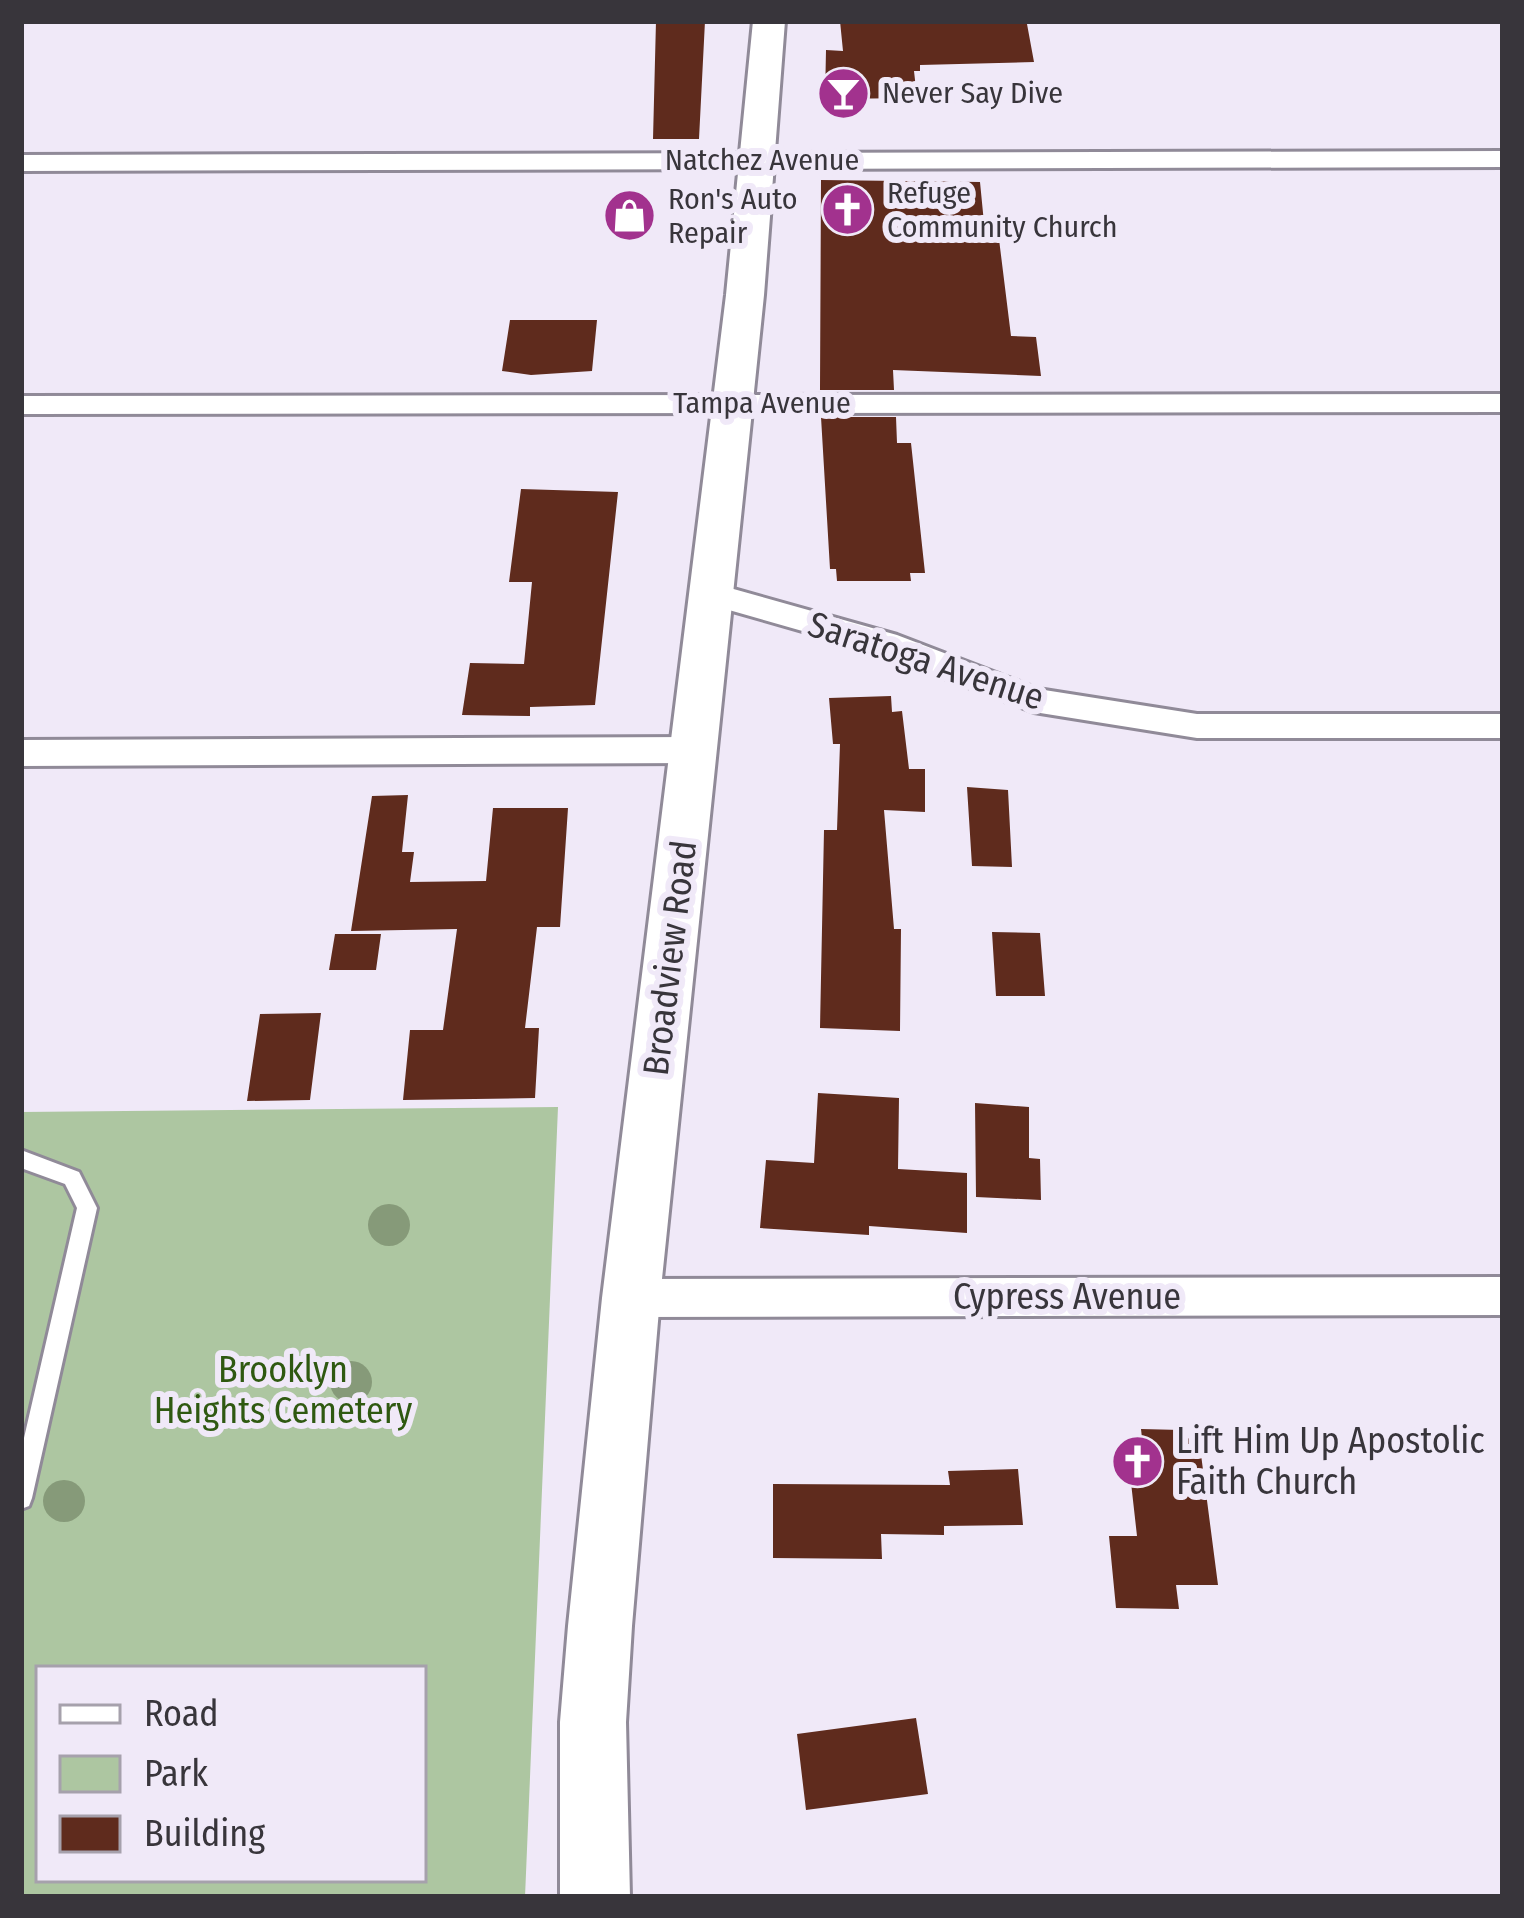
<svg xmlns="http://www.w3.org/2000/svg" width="1524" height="1918" viewBox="0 0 1524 1918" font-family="'Fira Sans Condensed',sans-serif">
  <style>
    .green { fill: #adc6a1; fill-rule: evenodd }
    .building { fill: #5f2b1d }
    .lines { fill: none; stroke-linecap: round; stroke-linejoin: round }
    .lane-casing { stroke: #908a98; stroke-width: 6 }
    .street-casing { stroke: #908a98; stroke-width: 6 }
    .secondary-casing { stroke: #908a98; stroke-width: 6 }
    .lane { fill: #fff; fill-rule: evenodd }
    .street { fill: #fff; fill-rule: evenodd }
    .secondary { fill: #fff; fill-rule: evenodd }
    .tree { fill: #869a79 }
    .labels { text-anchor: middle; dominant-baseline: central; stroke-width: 12; stroke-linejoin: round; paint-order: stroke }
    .far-poi-label { font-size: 30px; fill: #38353b; stroke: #f0e9f8; text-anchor: start }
    .far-street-label { font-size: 30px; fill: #38353b; stroke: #f0e9f8 }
    .street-label { font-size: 36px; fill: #38353b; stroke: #f0e9f8 }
    .park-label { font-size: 36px; fill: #2f5911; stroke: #f0e9f8 }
    .poi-label { font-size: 36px; fill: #38353b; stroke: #f0e9f8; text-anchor: start }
  </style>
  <rect width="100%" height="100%" fill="#f0e9f8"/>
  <path class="green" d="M558,1107L525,1897H21V1112ZM39,1669H423V1879H39Z"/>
  <path class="building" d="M656,21H705L699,139H653Z
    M840,21L1027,24L1034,62L920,65V71H914L917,98L825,99L826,50L843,51Z
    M821,180L980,182L984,223H997L1011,336L1036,337L1041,376L893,370L894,390H820Z
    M510,320H597L592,371L531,375L502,371Z
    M821,417H896L897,443H911L925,573H910L911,581H837L836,569H830Z
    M521,489L618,492L595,705L530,707V716L462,715L470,663L524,664L532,582H509Z
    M891,696L892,712L902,711L909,769H925V812L884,810L894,929H901L900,1031L820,1028L824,830H837L840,744H833L829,698Z
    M967,787L1008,790L1012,867L972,866Z
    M408,795L402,852H414L410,882L486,881L493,808H568L560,927H537L525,1028H539L535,1098L403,1100L410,1030H443L457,929L351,931L372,796Z
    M992,932L1040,933L1045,996H996Z
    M335,934H381L376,970H329Z
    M321,1013L310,1100L247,1101L260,1014Z
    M818,1093L899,1098L898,1169L967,1173V1233L869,1226V1235L760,1228L766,1160L814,1163Z
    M975,1103L1029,1107V1158L1040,1159L1041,1200L976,1197Z
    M1141,1429L1181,1430L1182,1438L1199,1439L1218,1585H1176L1179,1609L1116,1608L1109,1536H1137L1126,1438H1142Z
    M1018,1469L1023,1525L944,1526V1535L881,1534L882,1559L773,1558V1484L950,1485L948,1471Z
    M916,1718L928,1794L806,1810L797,1734Z"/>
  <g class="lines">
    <defs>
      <path id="lane" d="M21,1150L79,1172L97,1208L32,1498L29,1506L21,1509V1451L77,1208L65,1184L21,1168Z"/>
      <path id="street" d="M1503,151V167L21,171V155Z
        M1503,394V412L21,414V396Z
        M712,583L897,635L1038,689L1197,714H1503V738H1197L1034,712L876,652L701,602L696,594L701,586Z
        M695,737L707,741L712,750L707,759L695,763L21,766V740Z
        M1503,1277V1315L631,1317L617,1311L611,1298L617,1285L631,1279Z"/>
      <path id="secondary" d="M753,21H785L764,295L660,1298L632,1626L626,1722L630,1897H560V1722L568,1626L602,1298L726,295Z"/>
    </defs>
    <use href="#lane" class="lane-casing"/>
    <use href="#street" class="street-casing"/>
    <use href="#secondary" class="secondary-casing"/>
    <use href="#lane" class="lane"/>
    <use href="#street" class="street"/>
    <use href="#secondary" class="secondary"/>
  </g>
  <g class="tree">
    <circle cx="389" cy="1225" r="21"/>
    <circle cx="351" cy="1382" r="21"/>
    <circle cx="64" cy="1501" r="21"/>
  </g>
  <defs>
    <symbol id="bar-disc" viewBox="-11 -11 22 22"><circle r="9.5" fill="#a2328e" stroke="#f0e9f8"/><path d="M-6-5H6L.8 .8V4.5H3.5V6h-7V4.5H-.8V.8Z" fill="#fff"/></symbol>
    <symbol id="church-disc" viewBox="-11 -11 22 22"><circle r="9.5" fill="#a2328e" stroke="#f0e9f8"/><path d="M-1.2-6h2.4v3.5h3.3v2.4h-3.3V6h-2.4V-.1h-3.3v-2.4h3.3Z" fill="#fff"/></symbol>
    <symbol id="shop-disc" viewBox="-11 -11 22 22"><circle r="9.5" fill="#a2328e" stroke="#f0e9f8"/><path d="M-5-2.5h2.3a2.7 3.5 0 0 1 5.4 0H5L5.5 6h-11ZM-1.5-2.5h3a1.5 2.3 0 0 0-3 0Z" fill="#fff"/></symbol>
  </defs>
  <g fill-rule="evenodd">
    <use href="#bar-disc" x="814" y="64" width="59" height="59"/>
    <use href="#church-disc" x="818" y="180" width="59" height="59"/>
    <use href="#shop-disc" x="600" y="186" width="59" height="59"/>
    <use href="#church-disc" x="1108" y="1432" width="59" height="59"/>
  </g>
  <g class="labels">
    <g class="far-poi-label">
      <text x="882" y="93">Never Say Dive</text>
      <text x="887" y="193">Refuge<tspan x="887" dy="34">Community Church</tspan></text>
      <text x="668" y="199">Ron's Auto<tspan x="668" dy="34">Repair</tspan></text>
    </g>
    <g class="far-street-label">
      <text x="762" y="160">Natchez Avenue</text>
      <text x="762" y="403">Tampa Avenue</text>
    </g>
    <g class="street-label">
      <text transform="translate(926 661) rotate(18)">Saratoga Avenue</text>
      <text transform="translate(670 958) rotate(-83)">Broadview Road</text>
      <text x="1067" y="1297">Cypress Avenue</text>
    </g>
    <g class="park-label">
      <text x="283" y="1370">Brooklyn<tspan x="283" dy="41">Heights Cemetery</tspan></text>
    </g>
    <g class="poi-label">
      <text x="1176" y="1441">Lift Him Up Apostolic<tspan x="1176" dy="41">Faith Church</tspan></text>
    </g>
  </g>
  <rect width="1524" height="1918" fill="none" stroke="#38353b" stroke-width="48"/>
  <rect x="36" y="1666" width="390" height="216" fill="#f0e9f8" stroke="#a6a1ac" stroke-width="3"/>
  <rect x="60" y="1705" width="60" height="18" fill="#ffffff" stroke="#a6a1ac" stroke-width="3"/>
  <text x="144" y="1726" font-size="36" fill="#38353b">Road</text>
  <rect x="60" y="1756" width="60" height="36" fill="#adc6a1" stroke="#a6a1ac" stroke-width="3"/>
  <text x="144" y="1786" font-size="36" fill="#38353b">Park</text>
  <rect x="60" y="1816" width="60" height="36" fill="#5f2b1d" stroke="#a6a1ac" stroke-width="3"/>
  <text x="144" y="1846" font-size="36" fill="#38353b">Building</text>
</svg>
